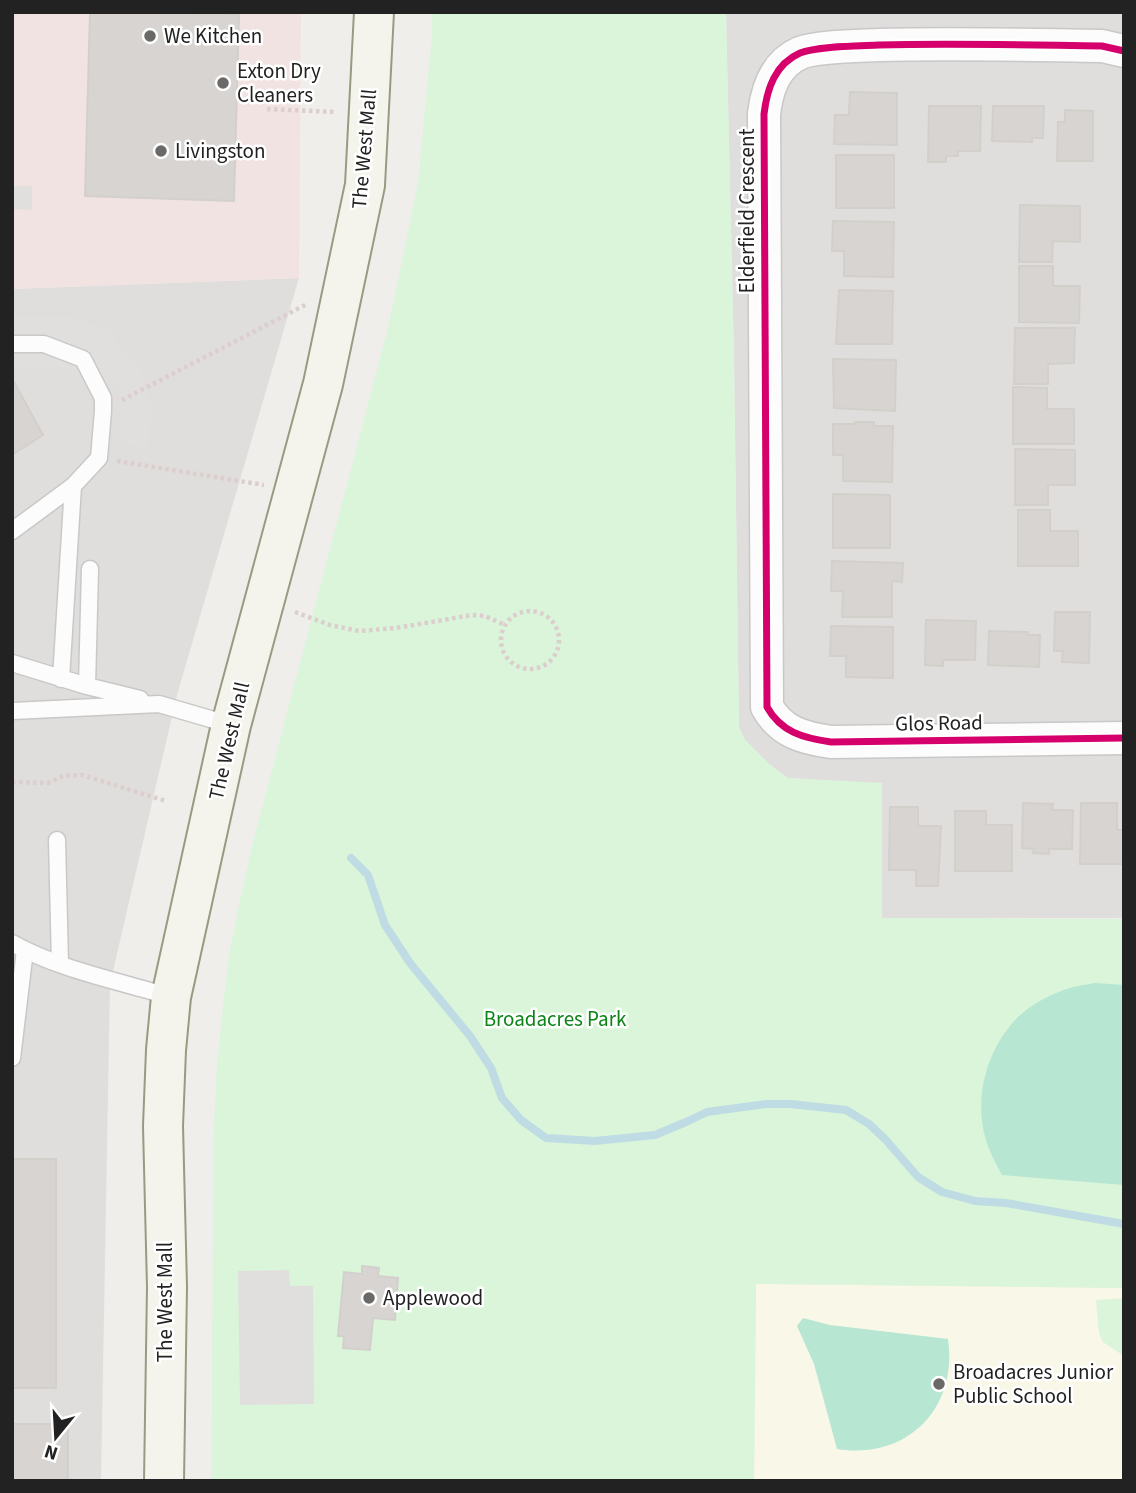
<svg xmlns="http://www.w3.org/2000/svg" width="1136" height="1493" viewBox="0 0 1136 1493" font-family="'Source Sans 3',sans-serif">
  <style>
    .residential { fill: #dfdedc }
    .commercial { fill: #f1e3e1 }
    .education { fill: #f8f7e8 }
    .park { fill: #daf5da }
    .pitch { fill: #b7e6d2 }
    .parking { fill: #e0dfde }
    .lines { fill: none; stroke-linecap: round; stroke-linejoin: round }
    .stream { stroke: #bfdbe3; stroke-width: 8 }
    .building { fill: #d7d4d2; stroke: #d3d0cc; stroke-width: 2 }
    .lane-casing { stroke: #c9c8c7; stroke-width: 19 }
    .street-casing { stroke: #c9c8c7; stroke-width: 35 }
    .secondary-casing { stroke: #999a82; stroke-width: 42 }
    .path { stroke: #dccecd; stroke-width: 4.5; stroke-dasharray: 3.5 3.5; stroke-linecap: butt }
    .lane { stroke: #fdfcfc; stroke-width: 16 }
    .street { stroke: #fdfcfc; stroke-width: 32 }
    .secondary { stroke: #f4f4ed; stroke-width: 38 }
    .cycleway-casing { stroke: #fff; stroke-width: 11 }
    .cycleway { stroke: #d6006c; stroke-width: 7 }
    .poi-dot { fill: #6a6968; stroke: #fff; stroke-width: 2.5 }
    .labels { text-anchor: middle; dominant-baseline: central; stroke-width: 5; stroke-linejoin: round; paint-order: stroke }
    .poi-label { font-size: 21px; fill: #222; stroke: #fff; text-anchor: start }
    .street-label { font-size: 21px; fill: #222; stroke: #fff }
    .park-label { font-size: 21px; fill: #0c8416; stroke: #fff }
  </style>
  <rect width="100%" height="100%" fill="#f0eeeb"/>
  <path class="residential" d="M726,12H1124V918H882V784L788,778L769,764L745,740L739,727L734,360Z
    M299,278L177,695L110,984L101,1481H12V289Z"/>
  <path class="commercial" d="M12,12H301L299,278L12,289Z"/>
  <path class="education" d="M756,1284L1124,1288V1481H754Z"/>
  <path class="park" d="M432,12H726L734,360L739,727L745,740L769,764L788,778L882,783V918L1124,919V1288L756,1284L754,1481H211L214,1125L217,1063L228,961L240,900L253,842L389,324L418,182L432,36Z
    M1124,1298V1356L1103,1342L1099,1333L1096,1300Z"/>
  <path class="pitch" d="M1095,983L1124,985V1185L1002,1175C998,1167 993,1159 990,1151C971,1107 984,1051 1018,1017C1031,1005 1047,996 1064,990C1074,986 1085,985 1095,983Z
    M803,1318L830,1325L948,1339C958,1409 907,1460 837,1449L814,1364L797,1326Z"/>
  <path class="parking" d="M12,186H32V210L12,209Z
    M12,317H69L106,329L138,365L152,410L148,447L122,443L120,390L96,370L12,367Z
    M289,1270L290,1286H313L314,1404L240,1405L238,1271Z"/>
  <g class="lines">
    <path class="stream" d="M351,858L368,875L385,925L410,963L470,1036L491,1068L502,1098L521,1120L546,1138L595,1141L655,1135L686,1122L707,1112L766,1104H791L846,1110L869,1124L885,1139L918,1177L942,1192L975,1201L1006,1203L1124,1224"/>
  </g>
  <path class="building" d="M90,12L239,14L234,201L85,196Z
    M850,92L897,93V145L834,144L835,115H849Z
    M929,106H981L980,151H958V156H946V162H928Z
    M993,106H1044L1043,138H1032V142L992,141Z
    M1065,110L1093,111V161H1057L1058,122H1065Z
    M836,155H894V208H836Z
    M1020,205L1080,206V242L1053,241L1052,262H1019Z
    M833,221L894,222L893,277L844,276V251H832Z
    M1019,266H1053V286H1080L1079,323L1019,322Z
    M839,290L893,291L892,344H836Z
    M1015,328H1075L1074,363L1048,364V384H1014Z
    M833,359L896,360L895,411L834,408Z
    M14,382L43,435L12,455V383Z
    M1013,387L1047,388V409H1074V444H1013Z
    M855,422H874V426H893L892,482L843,481V455H833V424H855Z
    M1015,449L1075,450V485H1048V505H1015Z
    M833,494L890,495V548H833Z
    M1018,510H1050V531H1078V566H1018Z
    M832,561L903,563L902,582L892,581V617H842L843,591H831Z
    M1055,612H1090L1089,663L1062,662L1063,651H1054Z
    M926,620L976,621L975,660H943V666L925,665Z
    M831,626L893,627V678L846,677V656H830Z
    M989,631L1028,632V635H1040L1039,667L988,665Z
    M1023,803L1053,804L1052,810H1073L1072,849H1049V854L1033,853L1034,849L1022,848Z
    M1081,803H1117V830H1124V864H1080Z
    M890,807H918V826H941L938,886H916V870H889Z
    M955,811H986V825H1012V871H955Z
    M12,1159H56V1388H12Z
    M362,1266L379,1268L378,1276L398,1278L395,1320L373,1318L370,1350L343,1348L344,1336H338L344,1272L362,1274Z
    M12,1424H68V1481H12Z"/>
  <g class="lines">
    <defs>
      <path id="lane" d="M12,344H44L83,359L103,398V411L99,458L73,486L61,679
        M12,531L73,486
        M12,663L87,686L140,699
        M87,686L90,569
        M12,711L159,704L231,725
        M57,840L60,964
        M12,943C60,970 119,981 171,997
        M12,1058L25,950"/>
      <path id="street" d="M1124,51L1102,46C1028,45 953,43 879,45C859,46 817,46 800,53C775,64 767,89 764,114L767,707C781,732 803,738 831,742L1124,738"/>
      <path id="secondary" d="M164,1481L167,1287L163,1126L166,1050L171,997L231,725L323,384L365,185L374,12"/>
    </defs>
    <use href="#lane" class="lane-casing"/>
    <use href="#street" class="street-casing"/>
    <use href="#secondary" class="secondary-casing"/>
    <path class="path" d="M267,109L336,112
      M122,400L307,304
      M117,461L264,485
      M501 640a29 29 0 1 1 58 0a29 29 0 1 1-58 0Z
      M295,612L330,625L359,631L396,628L472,615L485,616L505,625
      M12,782L48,783L63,776L82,775L166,801"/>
    <use href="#lane" class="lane"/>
    <use href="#street" class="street"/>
    <use href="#secondary" class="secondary"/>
    <defs>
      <path id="cycleway" d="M1124,51L1102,46C1028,45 953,43 879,45C859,46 817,46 800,53C775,64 767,89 764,114L767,707C781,732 803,738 831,742L1124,738"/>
    </defs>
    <use href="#cycleway" class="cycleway-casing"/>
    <use href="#cycleway" class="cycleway"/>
  </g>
  <g class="poi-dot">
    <circle cx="150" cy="36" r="7"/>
    <circle cx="223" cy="83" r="7"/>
    <circle cx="161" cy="151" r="7"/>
    <circle cx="369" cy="1298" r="7"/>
    <circle cx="939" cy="1384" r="7"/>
  </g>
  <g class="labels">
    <g class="poi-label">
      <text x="164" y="36">We Kitchen</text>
      <text x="237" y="71">Exton Dry<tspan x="237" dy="24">Cleaners</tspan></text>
      <text x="175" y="151">Livingston</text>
      <text x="383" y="1298">Applewood</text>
      <text x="953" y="1372">Broadacres Junior<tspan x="953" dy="24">Public School</tspan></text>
    </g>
    <g class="street-label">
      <text transform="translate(364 149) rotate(-85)">The West Mall</text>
      <text transform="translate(747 211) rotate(-90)">Elderfield Crescent</text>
      <text transform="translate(939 723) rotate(-1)">Glos Road</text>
      <text transform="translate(229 741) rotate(-77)">The West Mall</text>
      <text transform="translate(165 1302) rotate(-90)">The West Mall</text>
    </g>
    <g class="park-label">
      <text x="555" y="1019">Broadacres Park</text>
    </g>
  </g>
  <rect width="1136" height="1493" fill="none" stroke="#222222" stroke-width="28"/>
  <g transform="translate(56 1437) rotate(198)" stroke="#ffffff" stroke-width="5" paint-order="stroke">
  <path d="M0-5L12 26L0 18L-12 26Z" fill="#222222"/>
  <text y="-10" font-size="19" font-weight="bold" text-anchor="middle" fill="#222222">N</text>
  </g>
</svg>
